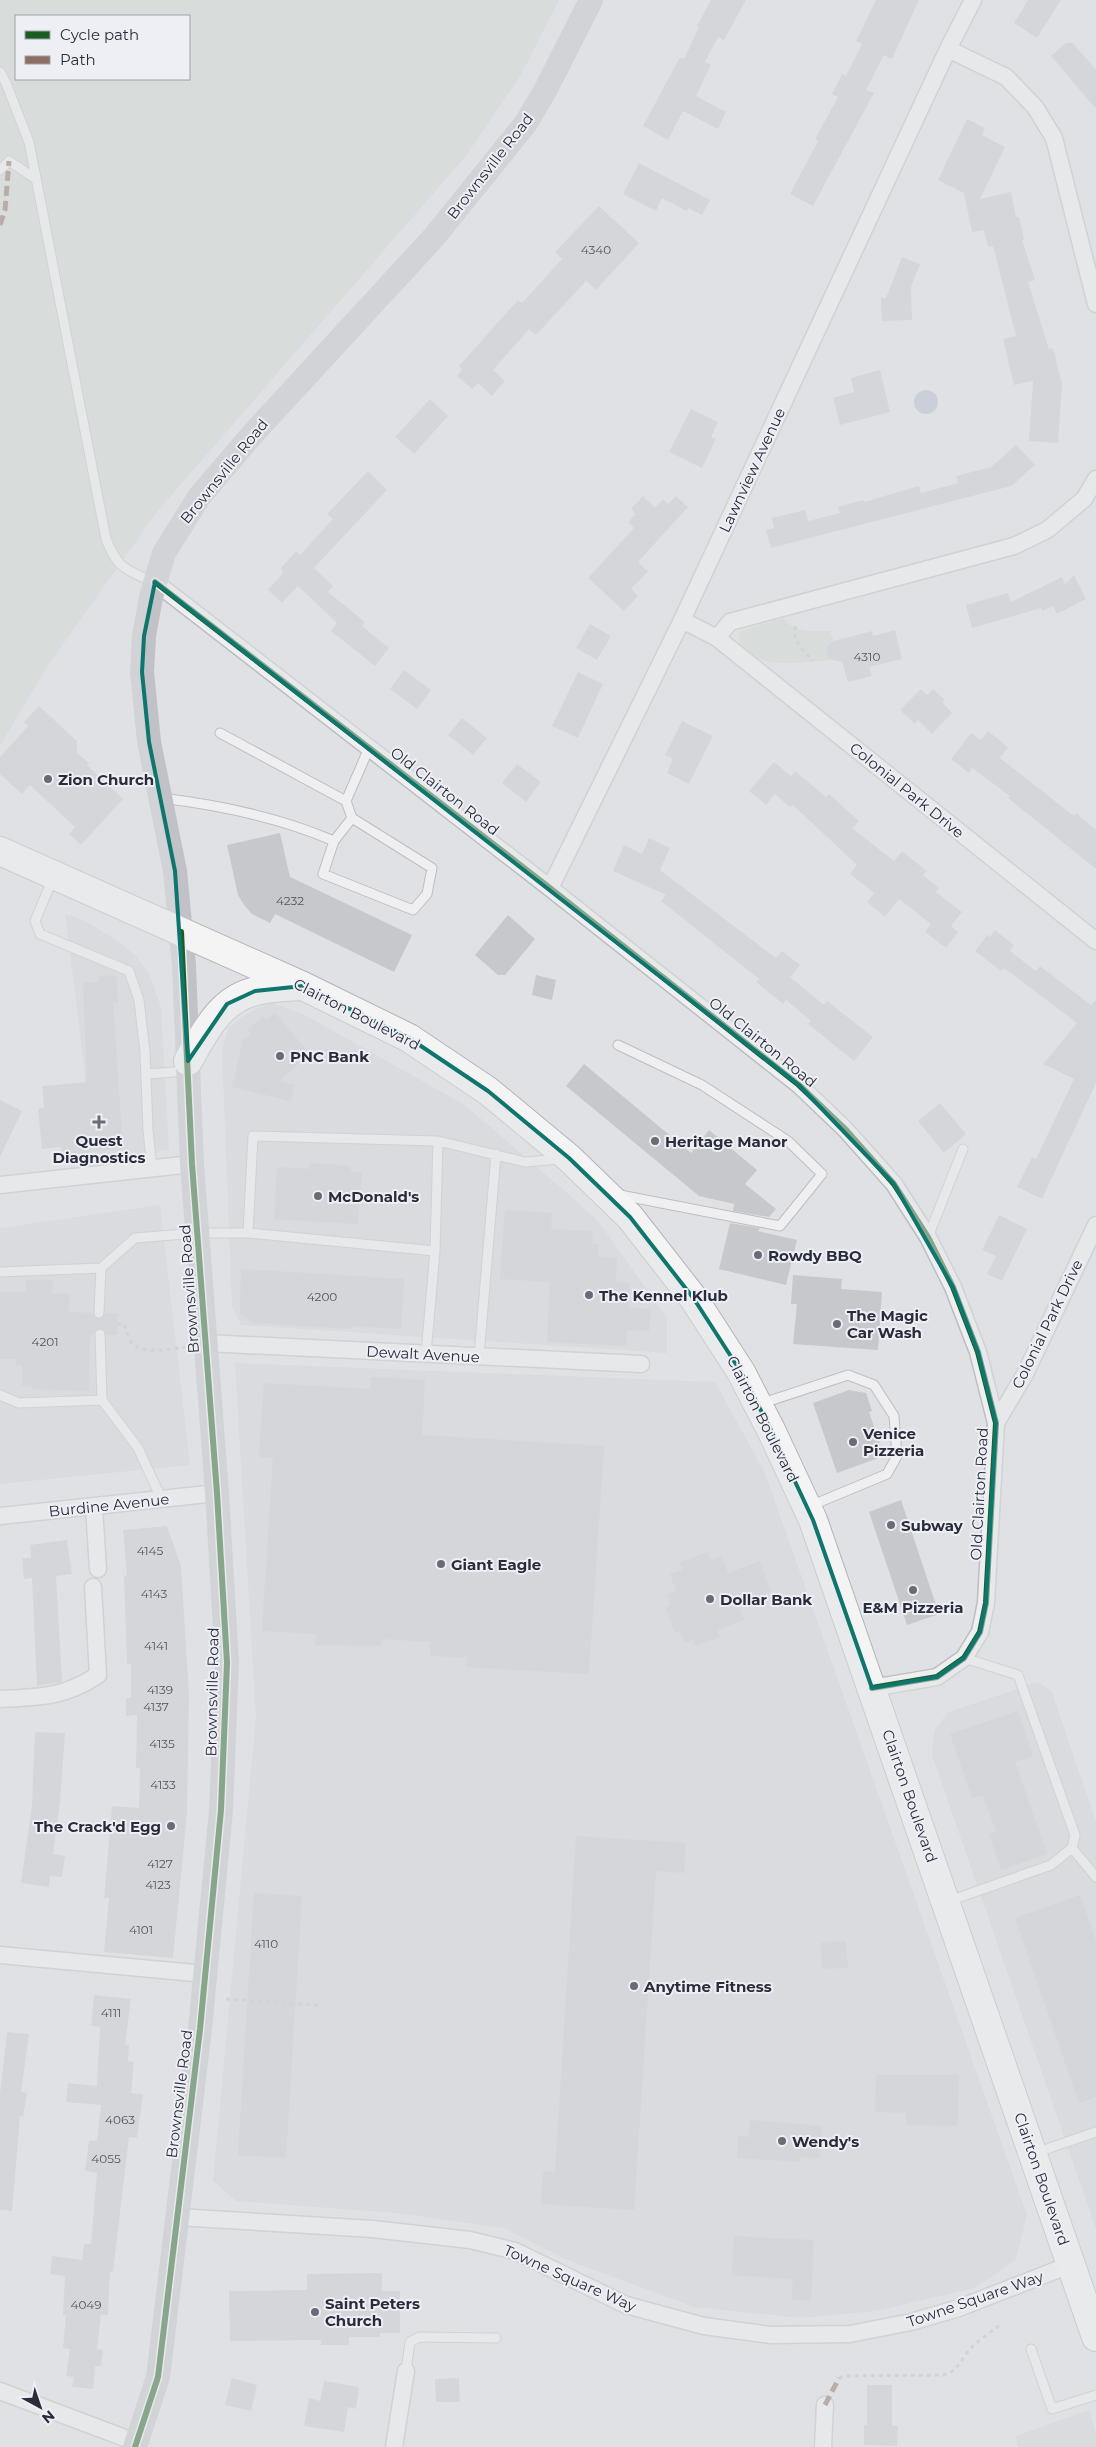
<svg xmlns="http://www.w3.org/2000/svg" width="1096" height="2447" viewBox="0 0 1096 2447" font-family="Montserrat,sans-serif">
  <style>
    .built { fill: #d0d2d8 }
    .green { fill: #cfd7d0; fill-rule: evenodd }
    .water { fill: #b0b9cd }
    .building { fill: #c7c8cc }
    .lines { fill: none; stroke-linecap: round; stroke-linejoin: round }
    .lane-casing { stroke: #bdbec1; stroke-width: 11 }
    .street-casing { stroke: #bdbec1; stroke-width: 19 }
    .highway-casing { stroke: #b3b4b8; stroke-width: 30 }
    .path { stroke: #c1c2c7; stroke-width: 3; stroke-dasharray: 4 4; stroke-linecap: butt }
    .lane { stroke: #efeff1; stroke-width: 9 }
    .street { stroke: #efeff1; stroke-width: 16 }
    .secondary { stroke: #c1c2c7; stroke-width: 24 }
    .highway { stroke: #f4f4f5; stroke-width: 28 }
    .quiet { stroke: #8d6e63; stroke-width: 5; stroke-dasharray: 10 5; stroke-linecap: butt }
    .cycleway-casing { stroke: #edeff4; stroke-width: 9 }
    .cycleway { stroke: #1b5e20; stroke-width: 6 }
    .marked { fill: none; stroke: #0f766e; stroke-width: 4; stroke-linejoin: round }
    .poi-dot { fill: #696b76; stroke: #edeff4; stroke-width: 2 }
    .labels { text-anchor: middle; dominant-baseline: central; stroke-width: 4; stroke-linejoin: round; paint-order: stroke }
    .number-label { font-size: 12px; fill: #525561 }
    .street-label { font-size: 15px; fill: #292c3b; stroke: #edeff4 }
    .poi-label { font-size: 15px; font-weight: bold; fill: #292c3b; stroke: #edeff4; text-anchor: start }
  </style>
  <rect width="100%" height="100%" fill="#e0e1e4"/>
  <path class="built" d="M65,914L83,920L120,942L137,957L149,974L161,1007L169,1150L90,1161L85,1073Z
    M271,1002L305,1015L465,1105L567,1193L598,1221L667,1318V1353L241,1325L232,1307L222,1049L228,1028L246,1014Z
    M160,1205L190,1465L0,1484V1228Z
    M235,1363L715,1382L765,1473L1027,2215L1016,2260L975,2288L876,2311L800,2318L694,2307L567,2260L504,2228L396,2213L236,2201L213,2181L256,1717Z
    M1038,1682L1052,1692L1096,1822V2229L932,1755L934,1731L948,1712Z
    M1089,2410L1096,2433V2447H1018L1016,2436Z"/>
  <path class="green" d="M0,0H559L521,75L466,156L157,512L47,667L0,746ZM16,16H189V79H16Z
    M784,618C793,633 815,631 830,631L834,641L826,650C827,655 829,659 834,660C804,661 758,673 739,643V633L743,630Z"/>
  <path class="water" d="M914 402a12 12 0 1 1 24 0a12 12 0 1 1-24 0Z"/>
  <path class="building" d="M711,0H746L724,40L718,37L705,62L711,65L696,96L726,112L718,129L683,111L668,140L643,126L680,57L684,59L699,27L697,26Z
    M876,0H919L892,59L884,55L866,90L874,93L813,206L790,194L818,141L815,139L838,97L832,94L842,74L846,76L862,44L856,41Z
    M1028,0H1061L1037,38L1014,23Z
    M1066,43H1073L1096,70V109L1051,56Z
    M967,119L985,128L982,135L1005,147L980,199L1011,192L1016,217H1019L1024,239L1022,240L1035,280L1028,282L1049,349L1053,348L1062,384L1058,443L1029,441L1033,381L1014,385L1003,339L1016,336L993,246L988,247L984,230L972,232L964,193L938,180Z
    M639,163L710,200L702,215L688,208L687,211L662,198L656,211L623,194Z
    M599,206L639,243L596,290L586,281L536,335L529,329L493,370L505,381L492,396L478,383L472,389L457,376L462,370L459,366L518,300L522,303L562,259L555,252Z
    M902,257L920,264L911,287L912,320L882,321L881,298H886Z
    M880,370L890,412L840,425L833,398L854,392L851,378Z
    M430,399L448,416L414,454L395,437Z
    M691,409L718,422L711,437L716,439L702,468L669,452Z
    M1016,445L1035,465L1011,486L771,548L766,530L774,528L772,518L805,510L808,521L840,513L838,507L863,500L864,502L919,486L921,493L958,483L956,476L991,467Z
    M368,471L387,490L314,568L333,586L328,592L365,622L362,626L389,648L375,666L331,631L337,623L298,586L282,603L268,590L283,573L281,568L296,551L300,555L333,519L327,514Z
    M643,496L655,508L663,499L668,504L676,496L688,507L638,562L648,571L631,589L638,596L624,611L588,578L634,528L628,522L636,514L631,509Z
    M1074,575L1086,599L1057,614L1053,606L1042,611L1041,608L972,628L966,605L1008,593L1011,602L1062,577L1065,584Z
    M590,624L611,636L597,660L576,648Z
    M895,630L902,659L869,667L872,676L848,682L842,662L829,659L827,654L826,647L834,641L872,631L873,636Z
    M404,670L431,690L417,709L390,689Z
    M578,672L603,684L578,738L552,726Z
    M921,689L927,695L933,689L945,700L942,702L952,713L932,734L918,720L915,724L900,710Z
    M39,706L77,741V753L89,763L87,765L123,799L81,845L69,834L75,827L30,785L22,794L0,774V757L28,726L24,722Z
    M462,718L487,738L473,755L448,735Z
    M682,721L713,736L689,784L667,773L673,759L665,755Z
    M988,731L1008,747L1000,758L1074,816L1076,813L1096,830V869L1008,798L1010,796L972,768L969,773L951,759L971,733L981,740Z
    M774,762L791,776L795,771L826,797L829,794L859,821L852,828L894,861L902,851L927,871L923,875L939,888L936,892L962,912L951,926L958,932L946,948L925,932L931,924L899,899L885,917L867,902L874,893L850,874L857,865L793,805L790,807L775,794L766,805L749,791Z
    M517,764L541,782L526,802L502,783Z
    M280,833L290,877L412,935L394,972L275,914L270,923L252,914L244,905L238,895L227,845Z
    M649,838L670,848L660,870L776,958L782,951L800,965L790,977L824,1005L827,1001L873,1037L854,1061L808,1024L811,1021L786,1000L783,1004L756,982L759,979L661,901L666,895L613,871L624,845L642,854Z
    M508,915L535,939L505,975H498L475,955Z
    M995,930L1014,945L1010,951L1036,971L1040,966L1091,1005L1096,1000V1083L1042,1199L1017,1187L1032,1157L1036,1159L1074,1079L1043,1064L1077,1023L1004,968L1001,971L975,951L987,935L990,937Z
    M117,975L118,1002L113,1003L123,1149L89,1152V1159L62,1162L61,1147L42,1149L38,1109L44,1108L42,1086L87,1082L83,982H98V976Z
    M536,975L556,980L552,1000L532,995Z
    M275,1013L310,1054L279,1081L295,1085L291,1101L232,1087L243,1040L251,1034L247,1030L263,1016L266,1020Z
    M584,1064L691,1153L709,1130L757,1170L745,1184L776,1209L769,1217L733,1211L734,1204L699,1196L566,1086Z
    M0,1100L22,1111L0,1157Z
    M940,1103L966,1134L944,1153L918,1121Z
    M310,1163L351,1166V1172H362L358,1224L274,1219L277,1167L309,1169Z
    M505,1210L552,1213L551,1229L593,1231L592,1244H599L598,1257L617,1258L616,1282L630,1283L629,1308L651,1309L649,1331L627,1330L626,1346L547,1342L550,1282L500,1279Z
    M999,1215L1027,1229L1002,1281L987,1274L996,1256L982,1250Z
    M730,1223L760,1228L758,1231L797,1240L786,1285L719,1269Z
    M241,1269L404,1279L401,1329L351,1326V1329L253,1323L240,1313Z
    M793,1275L842,1279L841,1289L882,1292L878,1350L793,1344L797,1304H791Z
    M26,1280H53L52,1293L70,1294L69,1312L93,1313L95,1318L99,1319L105,1313L118,1314L117,1335H106L105,1330L100,1328L96,1329L94,1334H90L89,1391L33,1389L30,1386H22V1365H16V1359H0V1292H26Z
    M371,1377L425,1380L422,1435L604,1446L589,1674L465,1667L466,1658L430,1656V1642L382,1639L381,1646L315,1645L316,1634L262,1631L273,1458L259,1457L264,1383L370,1389Z
    M849,1390L866,1393L872,1411L869,1412L884,1456L837,1473L813,1403Z
    M901,1500L939,1614L907,1625L869,1512Z
    M167,1526L181,1566L189,1694L187,1813L173,1958L104,1952L109,1898H104L112,1806L139,1808L140,1768H136L137,1715L126,1716V1698H131V1664H127L124,1576H127L123,1530Z
    M67,1540L72,1574L56,1576L62,1682L37,1686L32,1578L24,1579L22,1558H31L30,1545Z
    M708,1552L711,1560L722,1556L728,1573L760,1561L771,1592L738,1604L744,1620L717,1630L720,1637L695,1646L693,1640L685,1643L680,1631L675,1633L666,1608L671,1605L667,1594L676,1591L670,1574L682,1570L680,1562Z
    M1018,1711L1033,1756L1015,1762L1047,1854L1001,1870L989,1834L996,1832L983,1795L972,1798L950,1734Z
    M35,1732L65,1733L60,1802L53,1854L65,1856L62,1877L50,1876L49,1887L21,1883L32,1805Z
    M576,1836L686,1843L684,1873L656,1871L634,2210L541,2204L543,2171L555,2172Z
    M254,1893L302,1896L286,2158L238,2155Z
    M1080,1895L1096,1941V2097L1079,2103L1015,1918Z
    M846,1941L848,1968L822,1969L821,1942Z
    M94,1995L131,1999L125,2045H129L128,2061L134,2062L131,2093L143,2094L137,2138L129,2137L113,2272H110L108,2315H101L97,2349L103,2350L101,2366H95L93,2389L72,2387L74,2377L66,2376L70,2349L63,2348L66,2315H63L65,2276L50,2274L52,2256L82,2260L84,2244H91L97,2173L85,2171L89,2140L97,2141L101,2105L66,2102L68,2083L97,2086L100,2027L91,2026Z
    M7,2032L29,2034L21,2092L27,2093L23,2117L20,2116L12,2211L0,2210V2094Z
    M876,2075H959L958,2126L906,2125V2113L875,2112Z
    M750,2120L822,2126L820,2158L800,2157V2162L737,2158L738,2136L749,2137Z
    M734,2236L814,2240L811,2301L792,2299L793,2279L732,2275Z
    M382,2273V2291H400V2333H380V2337H349V2345H321V2340L230,2341L229,2291L307,2290V2274Z
    M232,2378L257,2385L251,2411L225,2405Z
    M459,2378L460,2402H436L435,2379Z
    M324,2381L359,2387L356,2409L348,2407L344,2432L304,2426L309,2398L320,2401Z
    M867,2385H892V2426H898L897,2446L864,2445V2425H867Z"/>
  <g class="lines">
    <defs>
      <path id="lane" d="M0,72L6,83L29,142L106,539C118,569 125,569 153,582
        M0,170L9,161L36,179
        M220,733L346,801L369,748
        M161,798C219,805 279,817 334,841
        M346,801L352,818L432,868L427,894L413,910L323,874L334,841L352,818
        M53,878L35,921L40,934L129,971L139,1000L145,1052L148,1130L152,1168
        M618,1045L702,1085L788,1141L822,1174L780,1226L620,1195
        M146,1074L188,1071
        M248,1233L253,1136L438,1141L525,1162L560,1159
        M928,1237L963,1149
        M0,1272L101,1268L135,1238L197,1233H248L435,1251
        M99,1313L101,1268
        M426,1354L435,1251L438,1141
        M479,1356L496,1154
        M0,1395L19,1403L102,1400L100,1334
        M102,1400L138,1448L162,1500
        M760,1404L848,1375L874,1385L894,1416L897,1456L887,1474L810,1506
        M1072,1848L1096,1877
        M949,1901L1051,1865L1072,1848L1075,1835L1018,1675L964,1658
        M1035,2153L1096,2132
        M1031,2349L1052,2409L1096,2395
        M406,2371L410,2342L419,2337L496,2338"/>
      <path id="street" d="M948,49L1006,77L1035,107L1054,138L1096,304
        M155,582L550,888L799,1085L846,1130L894,1184L928,1237L953,1287L978,1352L996,1423L986,1603L980,1632L964,1658L937,1677L872,1688
        M682,620L717,638L1096,941
        M717,638L730,622L1014,546L1047,530L1084,499L1096,479
        M550,888L682,620L948,49L973,0
        M0,1185L192,1164
        M205,1343L641,1364
        M996,1423L1025,1374L1096,1225
        M94,1507L98,1569
        M0,1516L217,1493
        M0,1699C40,1697 63,1698 98,1675L93,1587
        M0,1955L205,1974
        M177,2217L373,2229L470,2240L515,2251L626,2305L704,2326L771,2335L850,2334L911,2322L959,2308L1072,2264
        M0,2391L138,2443
        M394,2447L406,2371
        M823,2447L825,2405"/>
      <path id="highway" d="M0,851L303,986L409,1038L488,1091L569,1158L630,1217L694,1299L741,1372L771,1430L813,1520L1096,2337
        M188,1061C205,1032 220,999 256,991C271,987 288,987 303,986"/>
    </defs>
    <use href="#lane" class="lane-casing"/>
    <use href="#street" class="street-casing"/>
    <use href="#highway" class="highway-casing"/>
    <path class="path" d="M796,626C790,640 805,652 813,661
      M117,1324H124C126,1330 128,1338 132,1343C142,1355 171,1349 185,1347
      M226,1999L318,2005
      M839,2378L845,2376L943,2375C959,2371 960,2360 970,2349C979,2340 991,2332 1001,2324"/>
    <use href="#lane" class="lane"/>
    <use href="#street" class="street"/>
    <path class="secondary" d="M135,2447L158,2377L200,2029L221,1810L227,1663L217,1493L192,1164L184,966L175,871L149,742L142,672L144,636L151,597L164,553L199,497L250,437L434,237L526,123L546,89L591,0"/>
    <use href="#highway" class="highway"/>
    <path class="quiet" d="M0,225L5,210L9,161
      M825,2405L839,2378"/>
    <defs>
      <path id="cycleway" d="M155,582L550,888L799,1085L846,1130L894,1184L928,1237L953,1287L978,1352L996,1423L986,1603L980,1632L964,1658L937,1677L872,1688
        M135,2447L158,2377L200,2029L221,1810L227,1663L217,1493L192,1164L181,932"/>
    </defs>
    <use href="#cycleway" class="cycleway-casing"/>
    <use href="#cycleway" class="cycleway"/>
  </g>
  <path d="M0 0H1096V2447H0ZM155,582L799,1085L894,1184L953,1287L978,1352L996,1423L986,1603L980,1632L964,1658L937,1677L872,1688L813,1520L771,1430L741,1372L694,1299L630,1217L569,1158L488,1091L409,1038L303,986L255,991L227,1004L188,1061L175,871L149,742L142,672L144,636Z" fill="#e0e1e4" fill-opacity=".55" fill-rule="evenodd"/>
  <path class="marked" d="M155,582L799,1085L894,1184L953,1287L978,1352L996,1423L986,1603L980,1632L964,1658L937,1677L872,1688L813,1520L771,1430L741,1372L694,1299L630,1217L569,1158L488,1091L409,1038L303,986L255,991L227,1004L188,1061L175,871L149,742L142,672L144,636Z"/>
  <g class="poi-dot">
    <circle cx="48" cy="779" r="5"/>
    <circle cx="280" cy="1056" r="5"/>
    <path d="M96.5 1114.5h5v5h5v5h-5v5h-5v-5h-5v-5h5z"/>
    <circle cx="655" cy="1141" r="5"/>
    <circle cx="318" cy="1196" r="5"/>
    <circle cx="758" cy="1255" r="5"/>
    <circle cx="589" cy="1295" r="5"/>
    <circle cx="837" cy="1324" r="5"/>
    <circle cx="853" cy="1442" r="5"/>
    <circle cx="891" cy="1525" r="5"/>
    <circle cx="441" cy="1564" r="5"/>
    <circle cx="913" cy="1590" r="5"/>
    <circle cx="710" cy="1599" r="5"/>
    <circle cx="171" cy="1826" r="5"/>
    <circle cx="634" cy="1986" r="5"/>
    <circle cx="782" cy="2141" r="5"/>
    <circle cx="315" cy="2312" r="5"/>
  </g>
  <g class="labels">
    <g class="number-label">
      <text x="596" y="249">4340</text>
      <text x="867" y="656">4310</text>
      <text x="290" y="900">4232</text>
      <text x="322" y="1296">4200</text>
      <text x="45" y="1341">4201</text>
      <text x="150" y="1550">4145</text>
      <text x="154" y="1593">4143</text>
      <text x="156" y="1645">4141</text>
      <text x="160" y="1689">4139</text>
      <text x="156" y="1706">4137</text>
      <text x="162" y="1743">4135</text>
      <text x="163" y="1784">4133</text>
      <text x="160" y="1863">4127</text>
      <text x="158" y="1884">4123</text>
      <text x="141" y="1929">4101</text>
      <text x="266" y="1943">4110</text>
      <text x="111" y="2012">4111</text>
      <text x="120" y="2119">4063</text>
      <text x="106" y="2158">4055</text>
      <text x="86" y="2304">4049</text>
    </g>
    <g class="street-label">
      <text transform="translate(490 166) rotate(-52)">Brownsville Road</text>
      <text transform="translate(752 470) rotate(-65)">Lawnview Avenue</text>
      <text transform="translate(224 471) rotate(-51)">Brownsville Road</text>
      <text transform="translate(907 790) rotate(39)">Colonial Park Drive</text>
      <text transform="translate(445 791) rotate(38)">Old Clairton Road</text>
      <text transform="translate(357 1014) rotate(27)">Clairton Boulevard</text>
      <text transform="translate(763 1042) rotate(39)">Old Clairton Road</text>
      <text transform="translate(189 1289) rotate(-94)">Brownsville Road</text>
      <text transform="translate(1047 1324) rotate(-64)">Colonial Park Drive</text>
      <text transform="translate(423 1354) rotate(3)">Dewalt Avenue</text>
      <text transform="translate(763 1419) rotate(63)">Clairton Boulevard</text>
      <text transform="translate(979 1494) rotate(-87)">Old Clairton Road</text>
      <text transform="translate(109 1505) rotate(-6)">Burdine Avenue</text>
      <text transform="translate(212 1692) rotate(-89)">Brownsville Road</text>
      <text transform="translate(910 1796) rotate(71)">Clairton Boulevard</text>
      <text transform="translate(179 2094) rotate(-83)">Brownsville Road</text>
      <text transform="translate(1042 2179) rotate(71)">Clairton Boulevard</text>
      <text transform="translate(570 2278) rotate(24)">Towne Square Way</text>
      <text transform="translate(975 2299) rotate(-19)">Towne Square Way</text>
    </g>
    <g class="poi-label">
      <text x="58" y="779">Zion Church</text>
      <text x="290" y="1056">PNC Bank</text>
      <text x="99" y="1140" text-anchor="middle">Quest<tspan x="99" dy="17">Diagnostics</tspan></text>
      <text x="665" y="1141">Heritage Manor</text>
      <text x="328" y="1196">McDonald's</text>
      <text x="768" y="1255">Rowdy BBQ</text>
      <text x="599" y="1295">The Kennel Klub</text>
      <text x="847" y="1315">The Magic<tspan x="847" dy="17">Car Wash</tspan></text>
      <text x="863" y="1433">Venice<tspan x="863" dy="17">Pizzeria</tspan></text>
      <text x="901" y="1525">Subway</text>
      <text x="451" y="1564">Giant Eagle</text>
      <text x="720" y="1599">Dollar Bank</text>
      <text x="913" y="1607" text-anchor="middle">E&amp;M Pizzeria</text>
      <text x="161" y="1826" text-anchor="end">The Crack'd Egg</text>
      <text x="644" y="1986">Anytime Fitness</text>
      <text x="792" y="2141">Wendy's</text>
      <text x="325" y="2303">Saint Peters<tspan x="325" dy="17">Church</tspan></text>
    </g>
  </g>
  <rect x="15" y="15" width="175" height="65" fill="#edeff4" stroke="#9fa1aa"/>
  <rect x="25" y="31" width="25" height="8" fill="#1b5e20" stroke="#9fa1aa"/>
  <text x="60" y="40" font-size="15" fill="#292c3b">Cycle path</text>
  <rect x="25" y="56" width="25" height="8" fill="#8d6e63" stroke="#9fa1aa"/>
  <text x="60" y="65" font-size="15" fill="#292c3b">Path</text>
  <g transform="translate(40 2407) rotate(140)" stroke="#edeff4" stroke-width="4" paint-order="stroke">
  <path d="M0-4L9 19L0 12L-9 19Z" fill="#292c3b"/>
  <text y="-8" font-size="14" font-weight="bold" text-anchor="middle" fill="#292c3b">N</text>
  </g>
</svg>
